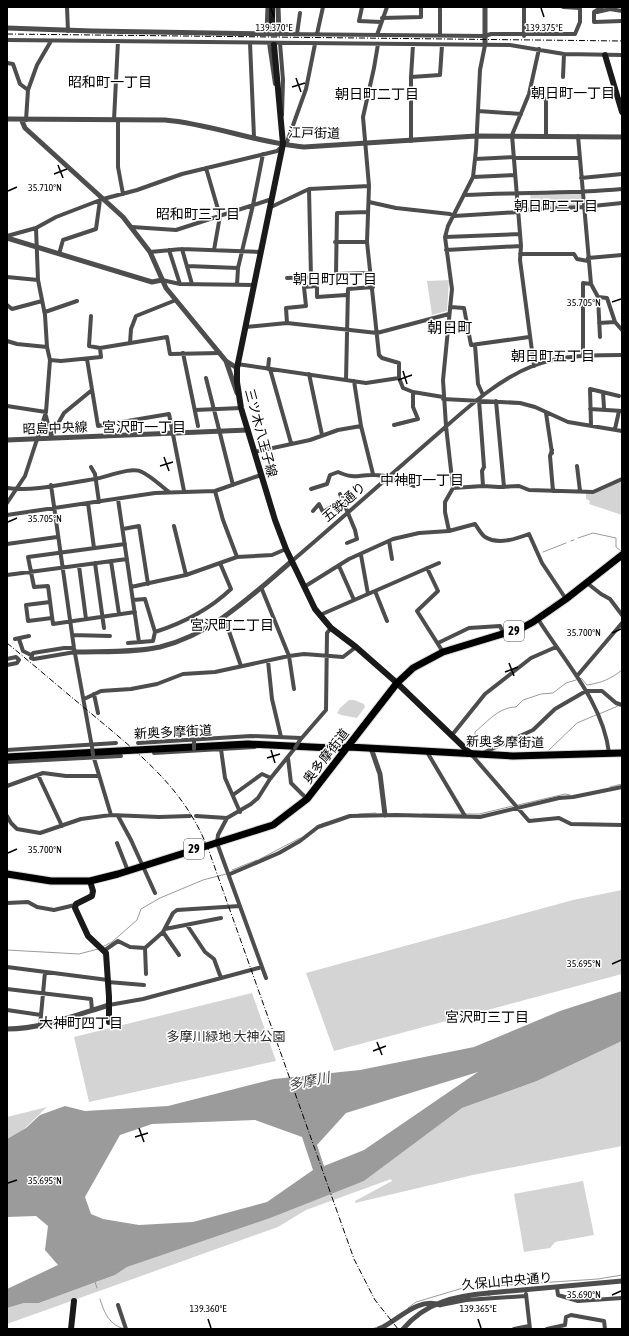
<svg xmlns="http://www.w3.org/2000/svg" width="629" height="1336" viewBox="0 0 629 1336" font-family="'Asap Condensed','Noto Sans JP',sans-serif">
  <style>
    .green { fill: #d4d4d4 }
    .water { fill: #9b9b9b; fill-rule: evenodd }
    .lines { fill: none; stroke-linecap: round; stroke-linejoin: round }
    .stream { stroke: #9b9b9b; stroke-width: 1 }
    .primary-casing { stroke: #dbdbdb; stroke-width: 9 }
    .minor { stroke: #4d4d4d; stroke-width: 4 }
    .tertiary { stroke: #4d4d4d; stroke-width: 5 }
    .secondary { stroke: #1a1a1a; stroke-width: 6 }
    .primary { stroke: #000; stroke-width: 7 }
    .rail { stroke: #000; stroke-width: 1; stroke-dasharray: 6 2 1 2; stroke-linecap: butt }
    .minor-bridge { stroke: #4d4d4d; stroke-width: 4 }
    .tertiary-bridge { stroke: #4d4d4d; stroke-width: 5 }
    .ticks { fill: none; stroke: #000; stroke-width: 1.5 }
    .labels { text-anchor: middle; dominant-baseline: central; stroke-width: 3; stroke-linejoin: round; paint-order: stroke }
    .shield { fill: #fff; stroke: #4c4c4c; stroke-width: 1 }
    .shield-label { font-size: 12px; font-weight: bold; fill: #000 }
    .street-label { font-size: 13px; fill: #000; stroke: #fff }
    .park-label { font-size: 13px; fill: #2b2b2b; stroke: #fff }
    .neighbourhood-label { font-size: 14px; fill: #000; stroke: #fff }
    .water-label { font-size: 14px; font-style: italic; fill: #3c3c3c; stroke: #fff }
    .quarter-label { font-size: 15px; fill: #000; stroke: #fff }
    .ticks-label { font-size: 10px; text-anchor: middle; fill: #000; stroke: #fff; stroke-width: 3; stroke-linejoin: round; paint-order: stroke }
  </style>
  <rect width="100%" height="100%" fill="#fff"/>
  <path class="green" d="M530,193L581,194L582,207L531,208Z
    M449,280L447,311L432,315L427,281Z
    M622,480V515L589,504L590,501L586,499V493Z
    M349,700H354L364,704L365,707L357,718L341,715L337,713L340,708Z
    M622,890V974L334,1051L306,973L573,900Z
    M252,993L276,1061L89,1102L74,1037Z
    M622,1041V1146L473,1175L355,1203V1201L392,1181L391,1179L306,1210L278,1227L7,1324V1308L24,1303H39L115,1275L127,1267L364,1181L462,1108L537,1081Z
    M47,1107L23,1130L7,1139V1117Z
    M583,1181L594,1235L555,1242L550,1248L524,1252L514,1194Z"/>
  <path class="water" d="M622,991V1041L537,1081L462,1108L364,1181L270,1218L127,1267L115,1275L39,1303H24L7,1308V1289L58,1265L45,1250L48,1226L36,1216L7,1217V1139L26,1128L40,1115L65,1106L85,1111L168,1106L274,1079L360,1070L474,1047L560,1011ZM478,1072L364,1150L324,1166L317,1145L346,1113ZM255,1120L302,1137L313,1170L267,1202L193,1222L139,1225L103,1219L91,1214L85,1197L120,1135L152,1124Z"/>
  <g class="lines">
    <path class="stream" d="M578,538L593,533L616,538V547L621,551
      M571,541L574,540
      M543,552L566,543
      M579,679L581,678L587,685C601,683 611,679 622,670
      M599,714L618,706
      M468,745L475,738V732C487,722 499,707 516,707L523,700L541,694L553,693L566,683L576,680
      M549,750L577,723L596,715
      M610,787L622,784
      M518,805L565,794L570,795
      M359,814L376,813
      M423,814H462
      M465,814H479L513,806
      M317,826L327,822
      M260,859L300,838
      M232,870L257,860
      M102,947L112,942L137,920L141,909L160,898L203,880L226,874
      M7,950L79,954L98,949
      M95,1282L97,1288
      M100,1299C104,1313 110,1326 125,1329
      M408,1308L416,1302L463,1288L598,1279L622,1275
      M372,1329L380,1326"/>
    <defs>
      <path id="primary" d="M7,757L248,744L332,748L349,747L513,756L622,753
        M7,874L51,881H90L118,874L273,825L307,799L397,683L413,668L443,652L522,628L533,622L566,599L622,555"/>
    </defs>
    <use href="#primary" class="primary-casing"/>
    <path class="minor" d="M67,7L68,31
      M362,7L359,21L381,22
      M602,7L594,12V22L622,21
      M607,7L610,9L622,11
      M440,9V36
      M597,12L610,9
      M382,18L421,17V7
      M279,34L485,36L491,34H575L580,22V8L563,7
      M297,34L300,13
      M317,34L323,7
      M377,35L387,7
      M524,36V7
      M7,40L510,45L564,54L622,55
      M250,43L254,137
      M269,43L275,84
      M280,43L283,80L282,115
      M378,44L374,68L363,117L369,186L367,242L379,355L382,358L399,363V378L403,388L413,392L443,397
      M7,63L13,64L20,84L28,90
      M411,77L440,75L442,45
      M563,77L564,54
      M529,94L546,99V136
      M478,111L521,114
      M26,120L28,90L37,65L51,41
      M114,120L118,41
      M118,120V167L123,194
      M578,136L591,284L598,297L607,298L615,322L622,330
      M411,141V77L413,45
      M514,158H579
      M475,159L514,157
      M206,168L220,216L214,250
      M473,177L515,175
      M581,178L622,174
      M464,195C517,192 569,194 622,189
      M369,202L396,208L450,214L454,216L519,212
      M271,207L309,189L369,186
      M518,210L583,207L622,203
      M368,212L337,213L336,274L371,273
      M132,227L176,230L272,199
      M7,236L36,228L56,217L103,199L137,190L182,174L277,151L287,142L306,89L315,44
      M445,237L520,234
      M335,242H367
      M182,249L192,284
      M169,250L180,284
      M446,250L521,246
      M150,252L182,249L261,252
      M59,254L63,240L96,229L100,200
      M520,254H574L577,259L588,261
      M588,258L622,255
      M187,266L238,268
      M7,277L38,280
      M287,278L311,277L309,189
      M162,280L180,284L254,285
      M237,285L238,268L253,205L263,154
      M598,297L600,337
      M7,305L12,309L42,301
      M450,307L464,308L471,345L529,337
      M45,312L77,301
      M91,316L89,346L100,348L167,337L170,354L220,353
      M287,323L286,308L306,306L304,287L317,286V297L346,295
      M599,323L615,322
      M246,327L287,323L377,333L449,314
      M7,341L17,344L47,347
      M130,343L131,329L136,316L176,300
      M475,345L478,384L483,395
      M183,353L198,426
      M583,355V283L591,284
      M87,359L98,426L169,414L184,491
      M50,360L61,361L101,357L100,348
      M237,364L366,383L399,378
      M534,366L520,260L521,246L512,135L529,94L539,49
      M268,369L269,359
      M270,369L291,443
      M309,374L322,435
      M206,378L233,485
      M346,380L348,289L373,287
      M354,381L361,426L373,474
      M603,392L604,408
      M443,399L520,403L535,407L568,422L622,431
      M479,400L484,467L482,471L483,486
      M496,401L504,487
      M7,406L46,412
      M590,409L622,411
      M195,410L241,408
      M546,413L552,453
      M46,416L51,436
      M394,425L418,419L413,407V392
      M591,425L590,389L619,396
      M615,429L619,411
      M51,436L64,413L92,390
      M552,450L550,456L553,491
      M254,452L310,440L338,430L361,426
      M577,466L580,491
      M91,467L95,474L99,502
      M51,485L74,648L92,747
      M7,488C35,492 67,483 95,479C107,477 132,466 142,472C152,477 161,486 169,492
      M453,488L483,486L499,487L519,486L529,490L593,492L622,479
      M311,489L327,484L330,475L338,472C356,480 358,474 375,475C389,475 401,481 414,486
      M215,491L223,520L237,557
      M340,494L355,530L357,539L347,543
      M118,499L139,642
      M7,503L25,476L46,412L50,360L47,347L45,315L38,280L36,228
      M88,503L94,548
      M313,511L319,504L323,512L343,500
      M7,515L155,493L215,491L261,475
      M174,526L186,575
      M123,529L139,526L148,584
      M449,531L445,512V502L453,488L446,426L443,380L452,289L445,237L448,226L473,177L476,150L480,70L485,45
      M389,541L392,559
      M7,544L57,537
      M125,544L28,557L34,587L48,586L53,624L135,612
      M361,555L368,594
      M111,561L119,614
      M292,561C340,520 387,478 434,437C465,410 496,380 535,365C564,355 592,355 622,355
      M95,563L104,628
      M79,566L86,619
      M339,566L354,600
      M427,568L438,591L417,611L443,652
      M7,575L127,559
      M587,583L601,594L610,599L622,615
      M131,587L186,575L237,557L272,555L286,549
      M261,587L289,656L294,689
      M304,587L349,559L393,539L419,533L449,531L475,524C478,528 481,534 485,537C498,545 516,539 529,534L542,563L566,599
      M375,591L387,621
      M133,600L145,599L155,632
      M50,602L26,605L28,621L52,618
      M320,615L439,563
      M224,617L241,666
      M538,619C564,661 603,702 609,753
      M72,635L110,636
      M15,639L29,636
      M19,639L23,651L31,655
      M128,643L153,641L155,632C183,623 210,609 231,589L220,563
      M438,643L469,628L500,626L504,634
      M74,648H64L33,653L31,658L34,659L75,652
      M7,659L16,657L19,660L17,663L7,665
      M268,661L272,699L281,737
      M577,676L622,623
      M94,694L98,713
      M84,699L101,691L131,689L157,684L183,674L215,672L289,656L304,654L343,657L356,647
      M452,735L485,694L531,658L556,647
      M300,740L326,710L327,633L331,628
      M138,743L251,736L301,738
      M221,749L225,778L240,812
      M7,750L116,743
      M427,752L465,816
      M154,753L255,747
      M483,753L533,730L555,709L586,691H602L616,703L622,705
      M471,754L529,821L559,818L571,824L622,825
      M93,755L111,815
      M288,758L291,783L307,799
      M7,762L121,756
      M38,775L62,826
      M7,786L43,773L66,776H99
      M233,795L262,774L271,778
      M7,816L11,823L17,829L40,833L81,819L111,815L159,817L190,816
      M118,816L131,840L155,893
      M196,816L227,818L251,804L258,798L270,779L295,748
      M227,818L218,835L217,843L266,978
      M117,843L128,871
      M230,874L279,853L300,841L318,827L350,816L396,815L480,817L559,798L573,797L622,787
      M7,903L28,902L37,907L54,910L75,905
      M187,925L205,952L214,959L221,978
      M165,929L221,918
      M163,932L179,955
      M145,948L146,974
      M105,950L118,941L130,947L145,948L163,932L173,913L177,910L240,906
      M7,967L108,980
      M108,982L144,985
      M7,989L91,999L92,1010
      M109,1005L143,999L262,967
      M7,1010L41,1015
      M40,1026L45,972
      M557,1288L558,1295L578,1301L622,1298
      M526,1294L530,1329
      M118,1305L126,1329
      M441,1305L466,1300L526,1296
      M514,1329L529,1326
      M547,1329L565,1325L566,1317L571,1315L604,1321L605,1329"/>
    <path class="tertiary" d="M485,7V45
      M7,28L92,31L279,34L278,7
      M267,33L268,7
      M7,119L165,120C212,124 257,143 304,147L476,136L622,137
      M22,121L25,128L123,217L150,252L166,288L226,361L237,368
      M7,238L152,282L162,280
      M226,361L237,393
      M7,440L248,430
      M74,652C102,651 132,653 160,647C213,634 252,595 292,561
      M371,748L380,774L385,815
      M7,1029C42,1029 76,1015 109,1005
      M489,1293L622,1281
      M379,1329C399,1320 417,1297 440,1305"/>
    <path class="secondary" d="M272,7V29
      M274,45L283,144L237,368V382L241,408L275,520L286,549L315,609L331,628L356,647L397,683L471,754
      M605,55L622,112
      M90,881L93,891L92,896L76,904L75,908L88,936L106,953L109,997V1022
      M71,1329L74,1301"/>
    <use href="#primary" class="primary"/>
    <path class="rail" d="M7,34L622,41
      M7,643C36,667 64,691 93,715C143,757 187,791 210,854L354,1259L375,1300L398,1329"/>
    <path class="minor-bridge" d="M194,741V749
      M92,747L93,755
      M295,748L300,740"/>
    <path class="tertiary-bridge" d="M403,1329C426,1302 455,1296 489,1293"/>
  </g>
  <path class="ticks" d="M271,8L274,17M541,8L544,17M296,78L301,92M292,87L305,83M58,165L63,178M54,174L67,169M8,191L17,187M612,302L621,299M403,371L407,384M398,380L412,375M164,457L169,471M160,466L173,462M8,522L17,518M612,633L621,629M509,663L514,676M505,672L518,667M271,750L275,763M267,758L280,754M8,853L17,849M612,964L621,960M377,1042L382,1055M373,1051L386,1046M139,1128L144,1142M135,1137L148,1133M8,1183L17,1180M612,1295L621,1291M208,1319L211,1328M478,1319L481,1328"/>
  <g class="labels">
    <g class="shield">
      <rect x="504" y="621" width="20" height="20" rx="3"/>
      <rect x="184" y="839" width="20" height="20" rx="3"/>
    </g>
    <g class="shield-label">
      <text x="514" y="631">29</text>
      <text x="194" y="849">29</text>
    </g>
    <g class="street-label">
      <text transform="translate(314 133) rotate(1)">江戸街道</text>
      <text transform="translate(55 428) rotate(-2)">昭島中央線</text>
      <text transform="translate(261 433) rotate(75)">三ツ木八王子線</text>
      <text transform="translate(344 502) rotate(-41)">五鉄通り</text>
      <text transform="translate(173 732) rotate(-3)">新奥多摩街道</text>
      <text transform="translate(505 742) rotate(1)">新奥多摩街道</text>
      <text transform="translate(326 756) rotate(-52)">奥多摩街道</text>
      <text transform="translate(507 1281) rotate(-5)">久保山中央通り</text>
    </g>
    <g class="park-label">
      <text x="226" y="1036">多摩川緑地 大神公園</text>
    </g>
    <g class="neighbourhood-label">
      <text x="110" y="82">昭和町一丁目</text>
      <text x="573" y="93">朝日町一丁目</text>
      <text x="377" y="94">朝日町二丁目</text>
      <text x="556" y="206">朝日町三丁目</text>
      <text x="198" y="214">昭和町三丁目</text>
      <text x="335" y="279">朝日町四丁目</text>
      <text x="553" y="356">朝日町五丁目</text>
      <text x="144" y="427">宮沢町一丁目</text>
      <text x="422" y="480">中神町一丁目</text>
      <text x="232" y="625">宮沢町二丁目</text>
      <text x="487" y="1017">宮沢町三丁目</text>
      <text x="81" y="1023">大神町四丁目</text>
    </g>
    <g class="water-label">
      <text transform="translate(309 1081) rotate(-11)">多摩川</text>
    </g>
    <g class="quarter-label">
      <text x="450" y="327">朝日町</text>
    </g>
  </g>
  <g class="ticks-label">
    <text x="274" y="31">139.370°E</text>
    <text x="544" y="31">139.375°E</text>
    <text x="45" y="191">35.710°N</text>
    <text x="584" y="306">35.705°N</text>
    <text x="45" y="522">35.705°N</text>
    <text x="584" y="636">35.700°N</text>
    <text x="45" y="853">35.700°N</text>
    <text x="584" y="967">35.695°N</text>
    <text x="45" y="1184">35.695°N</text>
    <text x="584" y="1298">35.690°N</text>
    <text x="208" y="1312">139.360°E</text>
    <text x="478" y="1312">139.365°E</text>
  </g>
  <rect width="629" height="1336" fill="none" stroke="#000000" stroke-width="16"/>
</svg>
